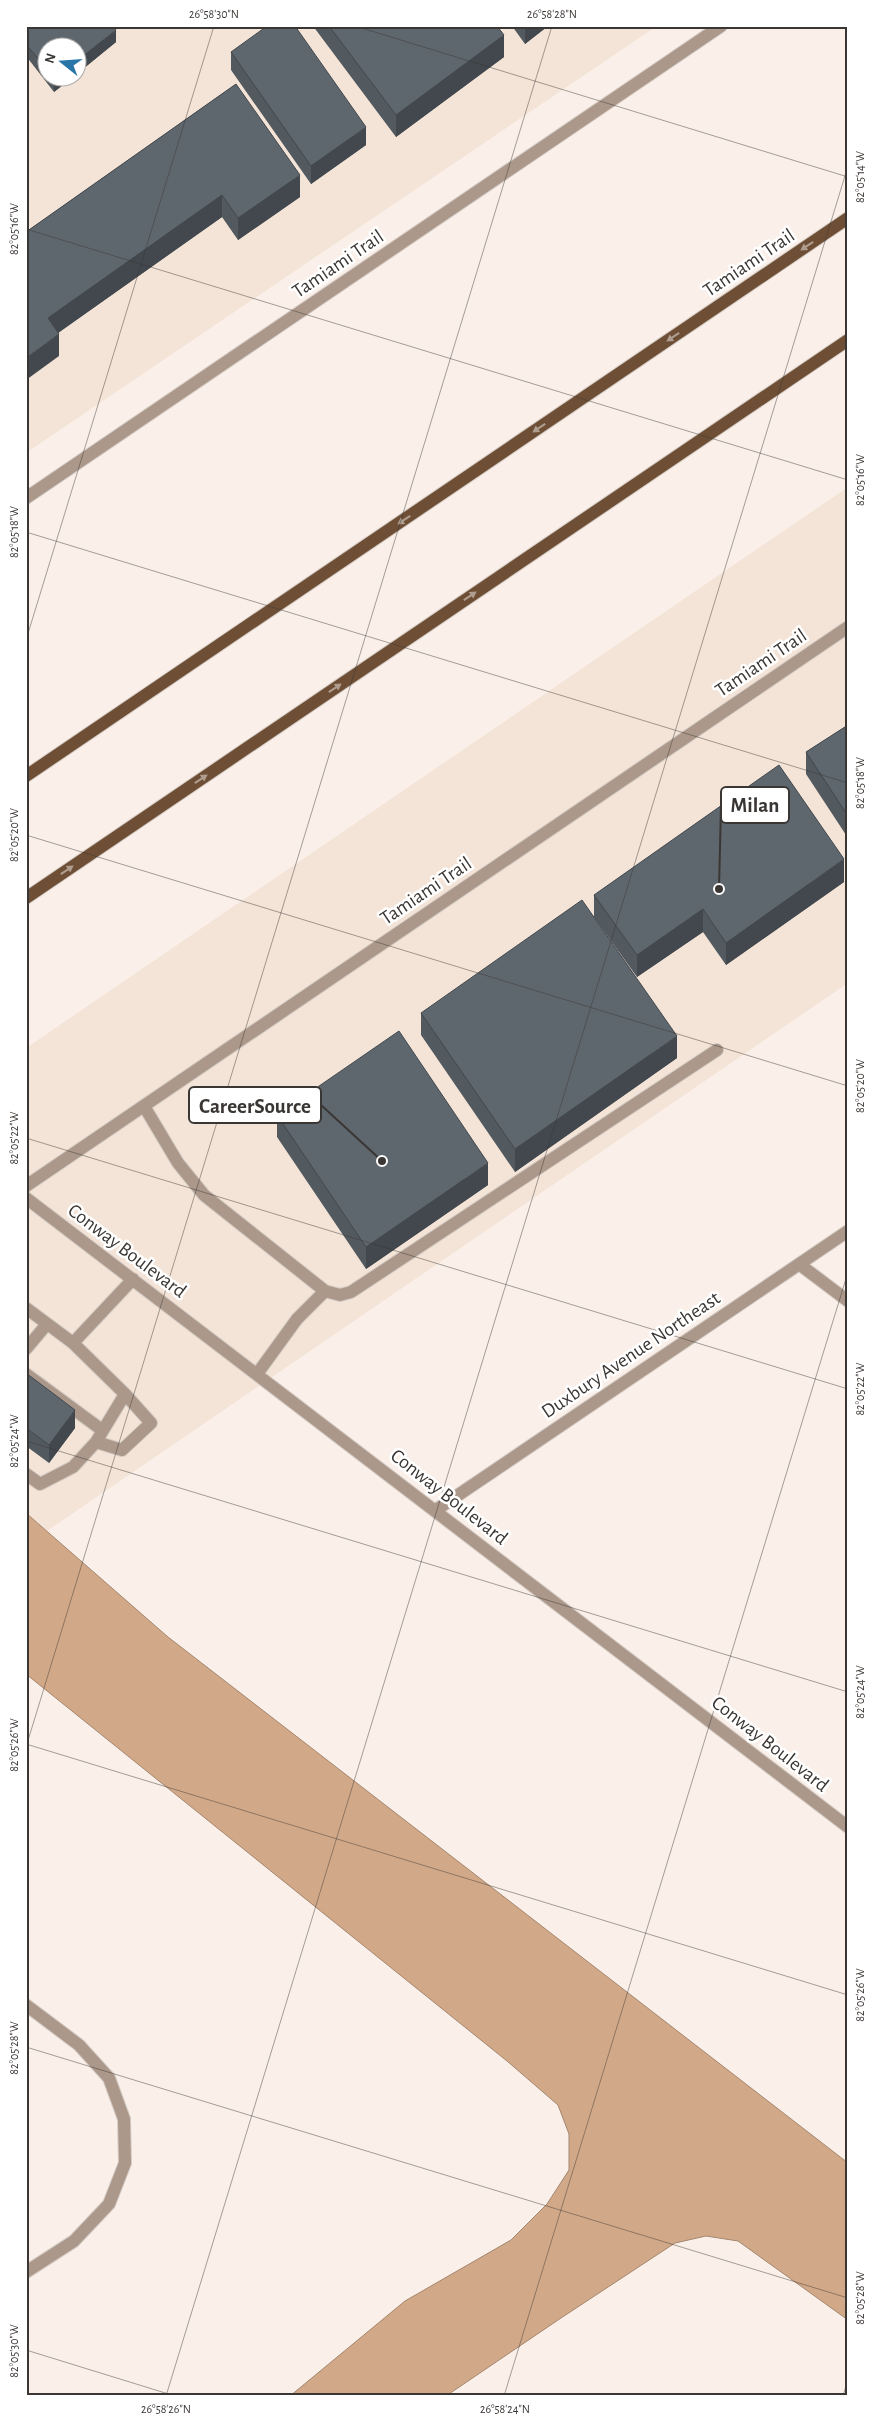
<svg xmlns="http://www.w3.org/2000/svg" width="874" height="2422" viewBox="0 0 874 2422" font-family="'Alegreya Sans',sans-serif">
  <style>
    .built { fill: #f4e4d7; fill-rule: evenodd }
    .water { fill: #d2a988; stroke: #a4866f }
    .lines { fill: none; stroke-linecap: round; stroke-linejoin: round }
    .minor-casing { stroke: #d4cbc5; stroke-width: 14 }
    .major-casing { stroke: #d4cbc5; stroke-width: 14 }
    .minor { stroke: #ab988a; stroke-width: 12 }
    .major { stroke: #6e4f35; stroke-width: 12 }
    .wall { fill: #52595f }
    .shaded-wall { fill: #42484d }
    .building { fill: #5f676e; stroke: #42484d }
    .oneway { fill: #af9e90 }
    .ticks { fill: none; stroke: #3a3634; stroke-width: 1; stroke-opacity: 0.45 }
    .labels { text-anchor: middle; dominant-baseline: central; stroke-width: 5; stroke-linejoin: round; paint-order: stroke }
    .street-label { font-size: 20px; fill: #3a3634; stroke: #fff }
    .leader { fill: none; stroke: #3a3634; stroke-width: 2 }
    .callout-dot { fill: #3a3634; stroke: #fff; stroke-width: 2 }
    .callout { fill: #fff; stroke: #3a3634; stroke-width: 2 }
    .callout-label { font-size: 21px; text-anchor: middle; font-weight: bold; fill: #3a3634 }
    .neatline { fill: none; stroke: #3a3634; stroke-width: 2 }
    .ticks-label { font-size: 12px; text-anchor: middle; fill: #3a3634 }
  </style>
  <rect width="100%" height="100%" fill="#faf0e9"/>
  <path class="built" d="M26,26H657L26,453ZM48,48H78V78H48Z
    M848,487V983L47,1531L26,1513V1048Z"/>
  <path class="water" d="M26,1513L168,1637L848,2163V2320L738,2241L706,2236L675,2243L561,2318L446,2396H290L405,2301L511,2240L547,2204L569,2170V2134L558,2105L507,2061L26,1674Z"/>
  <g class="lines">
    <defs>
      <path id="minor" d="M26,498L721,26
        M144,1106L178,1163L204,1195L325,1291L297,1319L257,1374
        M26,1186L848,627
        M26,1198L848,1827
        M799,1264L848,1301
        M325,1291L340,1295L351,1292L717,1050
        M26,1308L73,1343
        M26,1349L47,1324
        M26,1374L102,1430
        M96,1442L122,1450L151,1423L125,1394
        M26,1474L40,1484L73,1467L96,1442L125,1394L73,1343L133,1279
        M436,1510L848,1231
        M26,2005L79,2045L109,2078L124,2119L125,2163L109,2204L74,2241L26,2272"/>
      <path id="major" d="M26,776L848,218
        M26,898L848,340"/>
    </defs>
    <use href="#minor" class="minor-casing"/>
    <use href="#major" class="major-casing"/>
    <use href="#minor" class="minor"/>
    <use href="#major" class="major"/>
  </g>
  <path class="wall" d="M26,26L116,42L78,73V48H48V78H72L54,92L26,56Z
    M313,26H497L504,57L396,137Z
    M512,26H548L525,44Z
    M231,52L366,145L311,184L231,70Z
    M236,84L300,197L238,240L222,217L58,333L59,356L26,232Z
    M848,725V838L806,774V752Z
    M844,882L726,965L703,932L637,977L594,917V895Z
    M421,1013L677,1058L515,1172L421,1035Z
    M277,1115L488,1185L366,1269L277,1137Z
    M26,1373L75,1428L49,1463L26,1446Z"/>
  <path class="shaded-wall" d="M525,26H548L525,44Z
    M116,30V42L78,73V60Z
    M504,35V57L396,137V115Z
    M56,78H72L54,92V79Z
    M366,127V145L311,184V166Z
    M300,175V197L238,240V218Z
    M222,195V217L48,340V318Z
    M59,334V356L26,380V358Z
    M844,859V882L726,965V943Z
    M703,909V932L637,977V955Z
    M677,1036V1058L515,1172V1149Z
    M488,1163V1185L366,1269V1247Z
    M75,1410V1428L49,1463V1445Z"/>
  <path class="building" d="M26,26H113L116,30L78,60V48H48V71L26,44Z
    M267,26H295L366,127L311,166L231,52Z
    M329,26H497L504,35L396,115Z
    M236,84L300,175L238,218L222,195L48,318L59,334L26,358V232Z
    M848,725V816L806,752Z
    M779,765L844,859L726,943L703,909L637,955L594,895Z
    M582,900L677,1036L515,1149L421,1013Z
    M399,1031L488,1163L366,1247L277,1115Z
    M26,1373L75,1410L49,1445L26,1428Z"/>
  <defs><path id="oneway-solid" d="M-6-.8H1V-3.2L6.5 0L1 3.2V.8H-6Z" transform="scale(1.25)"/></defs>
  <g class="oneway">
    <use href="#oneway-solid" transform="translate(807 246) rotate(146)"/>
    <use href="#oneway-solid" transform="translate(673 337) rotate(146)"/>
    <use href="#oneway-solid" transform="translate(539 428) rotate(146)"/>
    <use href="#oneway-solid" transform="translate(404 520) rotate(146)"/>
    <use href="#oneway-solid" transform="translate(470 596) rotate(-34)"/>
    <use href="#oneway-solid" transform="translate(335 688) rotate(-34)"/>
    <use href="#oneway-solid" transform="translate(201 779) rotate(-34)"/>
    <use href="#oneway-solid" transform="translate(67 870) rotate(-34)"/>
  </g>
  <path class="ticks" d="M355,26L848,177M26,229L848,480M26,532L848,783M26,640L214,26M26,835L848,1086M26,1138L848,1389M26,1441L848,1692M26,1744L848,1995M26,1747L552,26M26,2047L848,2298M26,2350L175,2396M166,2396L848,166M504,2396L848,1272M843,2396L848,2379"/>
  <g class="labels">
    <g class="street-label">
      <text transform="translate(749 263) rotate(-34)">Tamiami Trail</text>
      <text transform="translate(338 264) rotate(-34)">Tamiami Trail</text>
      <text transform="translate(761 663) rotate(-34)">Tamiami Trail</text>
      <text transform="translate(426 891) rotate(-34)">Tamiami Trail</text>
      <text transform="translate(127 1251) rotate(37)">Conway Boulevard</text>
      <text transform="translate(631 1355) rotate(-34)">Duxbury Avenue Northeast</text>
      <text transform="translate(449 1497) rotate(38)">Conway Boulevard</text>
      <text transform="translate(770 1744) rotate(38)">Conway Boulevard</text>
    </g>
  </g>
  <path class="leader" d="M719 889L721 805M382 1161L321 1105"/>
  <g class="callout-dot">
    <circle cx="719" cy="889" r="5"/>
    <circle cx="382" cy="1161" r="5"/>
  </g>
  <g class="callout">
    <rect x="721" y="787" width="68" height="36" rx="5"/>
    <rect x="189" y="1087" width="132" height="36" rx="5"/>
  </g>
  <g class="callout-label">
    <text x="755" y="812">Milan</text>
    <text x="255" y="1113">CareerSource</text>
  </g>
  <rect width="874" height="2422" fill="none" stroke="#ffffff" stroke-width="55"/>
  <g transform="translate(62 62) rotate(287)"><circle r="24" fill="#ffffff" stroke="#b0afae"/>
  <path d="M0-4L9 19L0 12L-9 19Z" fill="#2876a8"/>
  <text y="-8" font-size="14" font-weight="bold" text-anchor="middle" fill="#3a3634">N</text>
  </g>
  <rect x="28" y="28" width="818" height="2366" class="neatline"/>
  <g class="ticks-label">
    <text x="214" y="18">26°58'30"N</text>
    <text x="552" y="18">26°58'28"N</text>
    <text transform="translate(860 177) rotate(-90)" y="4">82°05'14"W</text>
    <text transform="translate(14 229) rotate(-90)" y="4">82°05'16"W</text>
    <text transform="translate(860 480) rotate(-90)" y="4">82°05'16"W</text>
    <text transform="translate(14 532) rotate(-90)" y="4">82°05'18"W</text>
    <text transform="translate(860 783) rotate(-90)" y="4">82°05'18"W</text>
    <text transform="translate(14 835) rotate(-90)" y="4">82°05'20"W</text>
    <text transform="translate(860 1086) rotate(-90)" y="4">82°05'20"W</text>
    <text transform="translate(14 1138) rotate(-90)" y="4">82°05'22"W</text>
    <text transform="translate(860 1389) rotate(-90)" y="4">82°05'22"W</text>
    <text transform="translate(14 1441) rotate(-90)" y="4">82°05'24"W</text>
    <text transform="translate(860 1692) rotate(-90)" y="4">82°05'24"W</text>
    <text transform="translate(14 1745) rotate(-90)" y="4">82°05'26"W</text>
    <text transform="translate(860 1995) rotate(-90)" y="4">82°05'26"W</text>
    <text transform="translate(14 2048) rotate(-90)" y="4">82°05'28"W</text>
    <text transform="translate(860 2298) rotate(-90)" y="4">82°05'28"W</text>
    <text transform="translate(14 2351) rotate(-90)" y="4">82°05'30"W</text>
    <text x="166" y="2413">26°58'26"N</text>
    <text x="505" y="2413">26°58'24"N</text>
  </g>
</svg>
